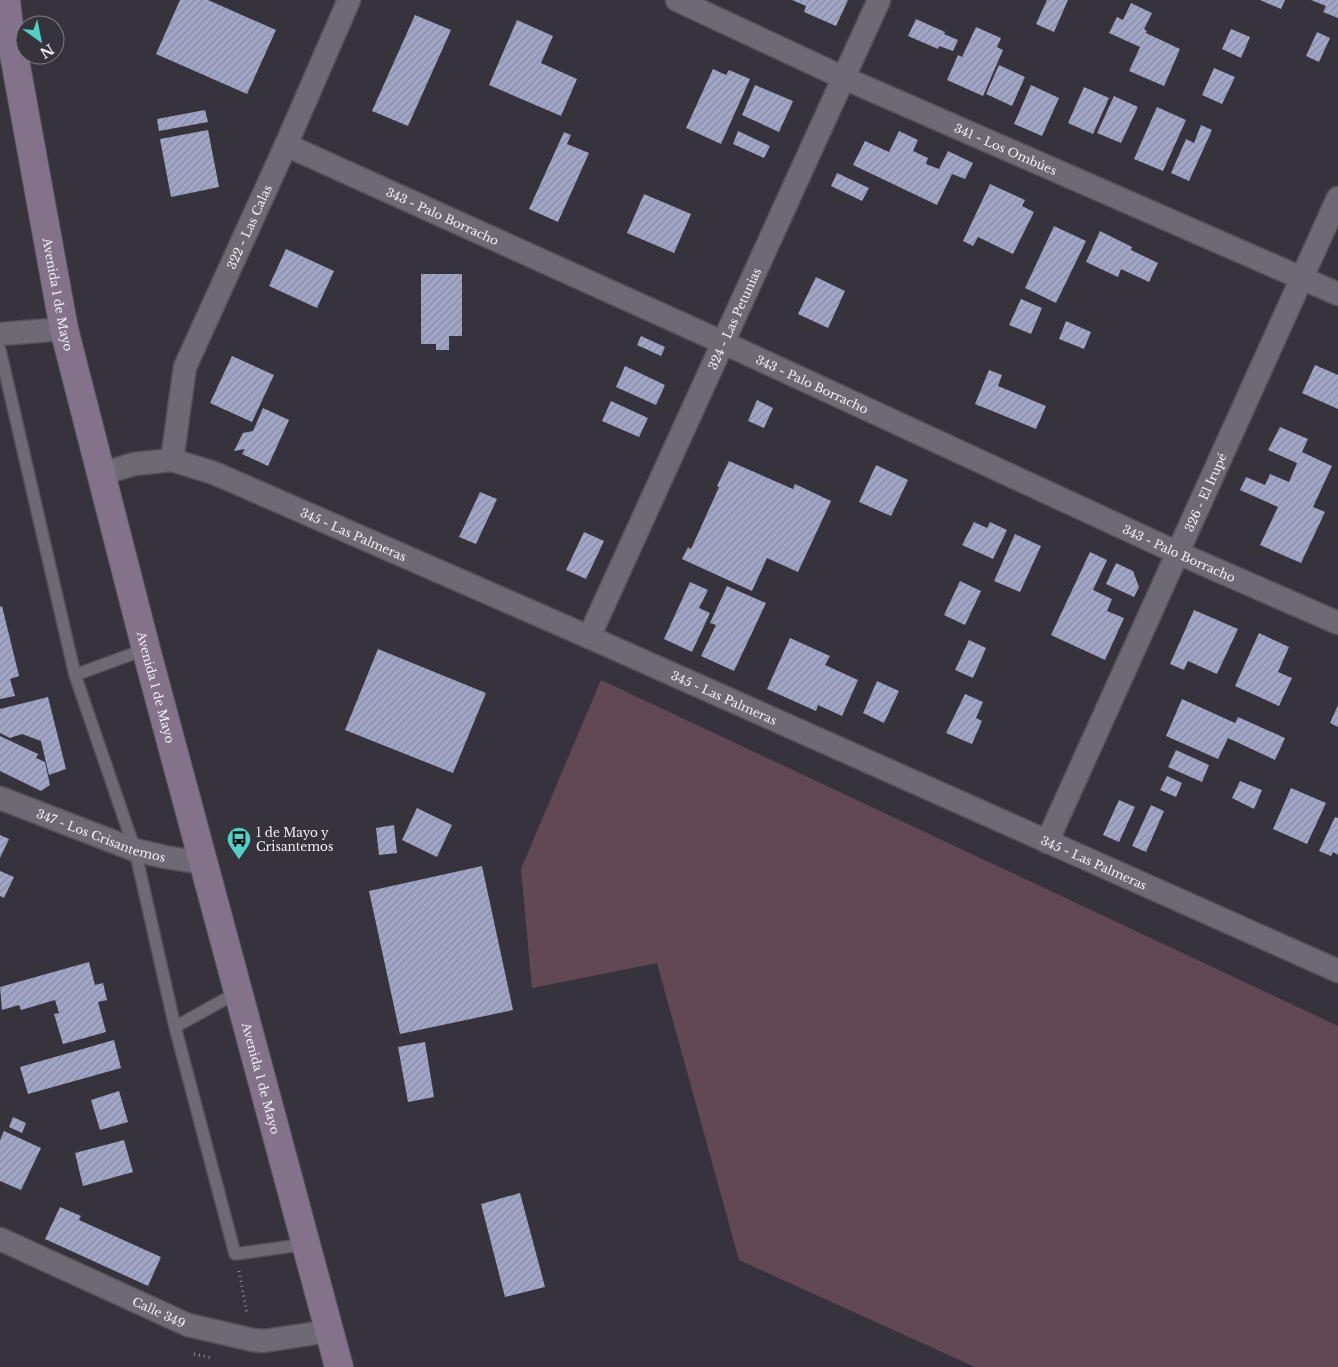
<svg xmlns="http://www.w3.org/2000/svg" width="1338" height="1367" viewBox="0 0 1338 1367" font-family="'Libre Baskerville',serif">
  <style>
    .green { fill: #624855 }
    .building { fill: url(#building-hatch) }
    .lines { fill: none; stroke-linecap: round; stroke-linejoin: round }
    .service-casing { stroke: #55525a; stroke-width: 14 }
    .minor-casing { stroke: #55525a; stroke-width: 25 }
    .secondary-casing { stroke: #55525a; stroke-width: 30 }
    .path { stroke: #908e95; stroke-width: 3; stroke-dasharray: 1 4; stroke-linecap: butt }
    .service { stroke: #6d6a74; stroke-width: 11 }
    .minor { stroke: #6d6a74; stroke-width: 22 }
    .secondary { stroke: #84728a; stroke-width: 28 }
    .labels { text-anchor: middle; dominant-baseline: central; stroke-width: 5; stroke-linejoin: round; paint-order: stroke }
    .street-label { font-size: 12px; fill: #f2f0f6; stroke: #36333c }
    .poi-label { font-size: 12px; fill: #f2f0f6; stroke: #36333c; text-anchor: start }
  </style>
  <defs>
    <pattern id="building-hatch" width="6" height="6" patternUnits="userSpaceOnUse" patternTransform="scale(1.25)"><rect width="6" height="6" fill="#a1a6c7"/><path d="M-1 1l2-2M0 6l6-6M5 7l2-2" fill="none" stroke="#878aa2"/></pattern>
  </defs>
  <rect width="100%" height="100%" fill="#36333c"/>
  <path class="green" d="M601,680L1338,1026V1367H975L739,1260L657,963L532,988L521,869Z"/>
  <path class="building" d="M180,0H208L276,30L247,94L156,54Z
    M792,0H848L836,26L804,12L806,6Z
    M1047,0H1068L1054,32L1036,24Z
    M1260,0H1285L1281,9Z
    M1311,0H1338V18L1323,12L1326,6Z
    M1131,3L1152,13L1144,29L1147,31L1146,33L1180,49L1164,86L1129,71L1140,47L1109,33L1117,17L1123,20Z
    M415,15L451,30L408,126L372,111Z
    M916,19L945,32L944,34L958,40L953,51L939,46L938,49L908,36Z
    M517,20L553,36L541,63L577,79L561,116L489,85Z
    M976,27L1001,38L997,47L1003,50L983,96L947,80L958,55L962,57Z
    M1231,29L1250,37L1241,58L1222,49Z
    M1317,32L1330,38L1319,62L1306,56Z
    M999,65L1025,77L1012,106L986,94Z
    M1214,68L1235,77L1222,104L1202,95Z
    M713,69L726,75L729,70L750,79L721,144L686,128Z
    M755,85L793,101L779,132L742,115Z
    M1031,85L1059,98L1042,136L1014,124Z
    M1084,87L1109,98L1093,134L1068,123Z
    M1114,96L1138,107L1121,143L1097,133Z
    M1157,107L1186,120L1163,171L1134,159Z
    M205,110L208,122L159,131L157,119Z
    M1201,125L1212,130L1189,181L1171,173L1186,139L1194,143Z
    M208,130L219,187L171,197L160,139Z
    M738,131L770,146L764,158L733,144Z
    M899,131L918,140L913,151L928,158L926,164L939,169L948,151L973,163L965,179L952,174L937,205L853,165L865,141L889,152Z
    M564,132L571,135L567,144L589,153L558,222L529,209Z
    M837,173L869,188L862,201L831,186Z
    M990,184L1025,200L1022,206L1034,212L1013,254L978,237L973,246L963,241Z
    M644,194L691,214L674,253L627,233Z
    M1054,226L1086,241L1056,303L1025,288Z
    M1100,231L1132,247L1131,250L1158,263L1149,282L1121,269L1118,277L1086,262Z
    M286,249L334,271L317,308L269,286Z
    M421,274H462V336H449V350H436V344H421Z
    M816,277L845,291L828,328L798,314Z
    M1021,299L1042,308L1031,334L1009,325Z
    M1066,321L1091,332L1084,349L1059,339Z
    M641,336L665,347L661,356L637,345Z
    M232,356L274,375L252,422L210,403Z
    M1315,365L1338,375V409L1302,393Z
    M625,366L665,385L656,405L616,387Z
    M989,370L1002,375L998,386L1046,406L1036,429L975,404Z
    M757,400L773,408L764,428L748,421Z
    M611,401L648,418L639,437L602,421Z
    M263,408L289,420L268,466L242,454L245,449L234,451L243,433L253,431Z
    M1280,427L1308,439L1302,452L1332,466L1313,507L1325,512L1301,563L1260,545L1278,507L1240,490L1246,477L1265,485L1270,474L1289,482L1297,463L1268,450Z
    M729,461L793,489L795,484L831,501L798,572L767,558L752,591L682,559L688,547L691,549L719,487L717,486Z
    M876,465L908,480L891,516L859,502Z
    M480,492L497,499L476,544L459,537Z
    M974,522L987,528L990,522L1007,530L993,559L962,545Z
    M584,532L604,541L586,579L566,570Z
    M1015,534L1041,546L1020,592L994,581Z
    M1090,552L1107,560L1093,590L1112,599L1107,611L1124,618L1105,660L1051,635Z
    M1116,563L1133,571L1139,587L1134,597L1106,584Z
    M960,581L981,591L965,625L944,615Z
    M690,582L708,590L699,608L710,613L692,652L664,639Z
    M727,586L766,603L734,671L701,656L716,625L710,623Z
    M2,606L19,676L10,679L15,696L0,699V607Z
    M1194,610L1238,629L1217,674L1188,661L1184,670L1170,664Z
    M1259,633L1289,647L1278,672L1292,678L1279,706L1235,686Z
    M790,638L830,656L825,665L858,680L842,716L818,705L816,711L767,689Z
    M969,640L986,648L973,678L955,670Z
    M378,649L486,693L453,773L345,730Z
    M877,681L899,691L884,723L863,713Z
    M965,694L983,702L976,718L982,721L972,744L946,733Z
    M48,697L66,769L49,775L41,741L22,734L10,738L0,733V709Z
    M1182,699L1235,723L1238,717L1285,738L1275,760L1228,738L1218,759L1166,736Z
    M1338,705V727L1330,723Z
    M0,736L38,754L36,758L45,762L50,785L41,791L0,771Z
    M1176,750L1209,765L1202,782L1168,767Z
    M1167,776L1182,783L1176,797L1160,790Z
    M1240,781L1262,790L1254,809L1232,798Z
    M1291,788L1326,803L1307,844L1273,829Z
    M1119,800L1135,807L1119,842L1103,835Z
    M1151,805L1164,811L1146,852L1132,846Z
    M417,808L452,825L437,857L402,840Z
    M1335,817L1338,818V855L1333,852L1331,856L1319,851Z
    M394,825L397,853L379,855L376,828Z
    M0,835L9,839L0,858Z
    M482,866L513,1010L400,1034L369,891Z
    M0,871L14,877L4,898L0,896Z
    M89,962L95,985L103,983L107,1000L98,1002L106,1032L63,1044L54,1014L59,1013L55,1000L21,1010L19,1005L2,1010L0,987Z
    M114,1040L121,1068L28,1094L20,1067Z
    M425,1042L434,1097L408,1102L398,1047Z
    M119,1091L128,1122L100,1130L91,1100Z
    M13,1117L26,1123L22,1133L9,1127Z
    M4,1131L41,1148L21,1190L0,1181V1140Z
    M124,1140L133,1172L83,1186L75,1153Z
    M520,1193L545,1287L505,1297L481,1204Z
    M60,1207L81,1216L79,1220L161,1257L148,1286L45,1239Z"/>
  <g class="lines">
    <defs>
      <path id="service" d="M0,350L75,675L135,850L175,1027L235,1254L307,1244
        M75,675L146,649
        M175,1027L238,992"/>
      <g id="minor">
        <path id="s1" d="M677,0L844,78L1338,294"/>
        <path id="s2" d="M286,145L724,343L1178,553L1338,623"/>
        <path d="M0,334L64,329"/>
        <path id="s3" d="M172,460L185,367L286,145L349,0"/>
        <path id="s4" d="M101,474L134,464L172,460L214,473L589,637L1338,971"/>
        <path id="s5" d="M589,637L879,0"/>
        <path id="s6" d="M0,798L135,850L165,857L203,863"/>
        <path id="s7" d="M1047,842L1338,198"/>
        <path id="s8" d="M0,1239L188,1325L253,1340L264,1341L329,1331"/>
      </g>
      <g id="secondary">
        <path id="s9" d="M6,0L9,27L64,329L146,649L339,1367"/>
      </g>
    </defs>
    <use href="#service" class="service-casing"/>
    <use href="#minor" class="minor-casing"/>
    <use href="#secondary" class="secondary-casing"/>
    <path class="path" d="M239,1271L247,1314
      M194,1354L212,1358"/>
    <use href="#service" class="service"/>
    <use href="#minor" class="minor"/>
    <use href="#secondary" class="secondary"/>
  </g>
  <defs>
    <symbol id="bus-pin" viewBox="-11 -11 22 30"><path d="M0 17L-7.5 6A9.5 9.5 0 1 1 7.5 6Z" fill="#55cec5" stroke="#36333c"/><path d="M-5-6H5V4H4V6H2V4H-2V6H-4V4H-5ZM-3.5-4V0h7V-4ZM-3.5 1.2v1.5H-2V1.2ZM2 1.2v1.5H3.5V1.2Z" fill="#111"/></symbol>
  </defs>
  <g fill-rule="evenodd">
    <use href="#bus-pin" x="225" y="825" width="28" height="38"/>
  </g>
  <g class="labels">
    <g class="street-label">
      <text stroke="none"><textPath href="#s1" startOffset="361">341 - Los Ombúes</textPath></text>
      <text stroke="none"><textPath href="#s2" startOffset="172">343 - Palo Borracho</textPath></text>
      <text stroke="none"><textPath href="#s3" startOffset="248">322 - Las Calas</textPath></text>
      <text stroke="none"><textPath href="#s9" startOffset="299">Avenida 1 de Mayo</textPath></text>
      <text stroke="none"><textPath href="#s5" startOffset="350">324 - Las Petunias</textPath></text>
      <text stroke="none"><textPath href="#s2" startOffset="578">343 - Palo Borracho</textPath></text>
      <text stroke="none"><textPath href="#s7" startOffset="384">326 - El Irupé</textPath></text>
      <text stroke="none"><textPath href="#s4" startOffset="269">345 - Las Palmeras</textPath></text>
      <text stroke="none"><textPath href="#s2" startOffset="982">343 - Palo Borracho</textPath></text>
      <text stroke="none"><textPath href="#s9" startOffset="704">Avenida 1 de Mayo</textPath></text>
      <text stroke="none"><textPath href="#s4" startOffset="674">345 - Las Palmeras</textPath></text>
      <text stroke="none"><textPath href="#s6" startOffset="108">347 - Los Crisantemos</textPath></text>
      <text stroke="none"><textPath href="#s4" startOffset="1079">345 - Las Palmeras</textPath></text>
      <text stroke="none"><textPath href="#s9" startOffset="1109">Avenida 1 de Mayo</textPath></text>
      <text stroke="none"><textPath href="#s8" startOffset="175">Calle 349</textPath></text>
    </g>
    <g class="poi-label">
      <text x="256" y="832">1 de Mayo y<tspan x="256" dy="14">Crisantemos</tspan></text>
    </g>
  </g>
  <g transform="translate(40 40) rotate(147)"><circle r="24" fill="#36333c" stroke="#817f86"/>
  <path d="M0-4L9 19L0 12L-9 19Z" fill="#55cec5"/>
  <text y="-8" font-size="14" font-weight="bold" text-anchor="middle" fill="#f2f0f6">N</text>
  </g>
</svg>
